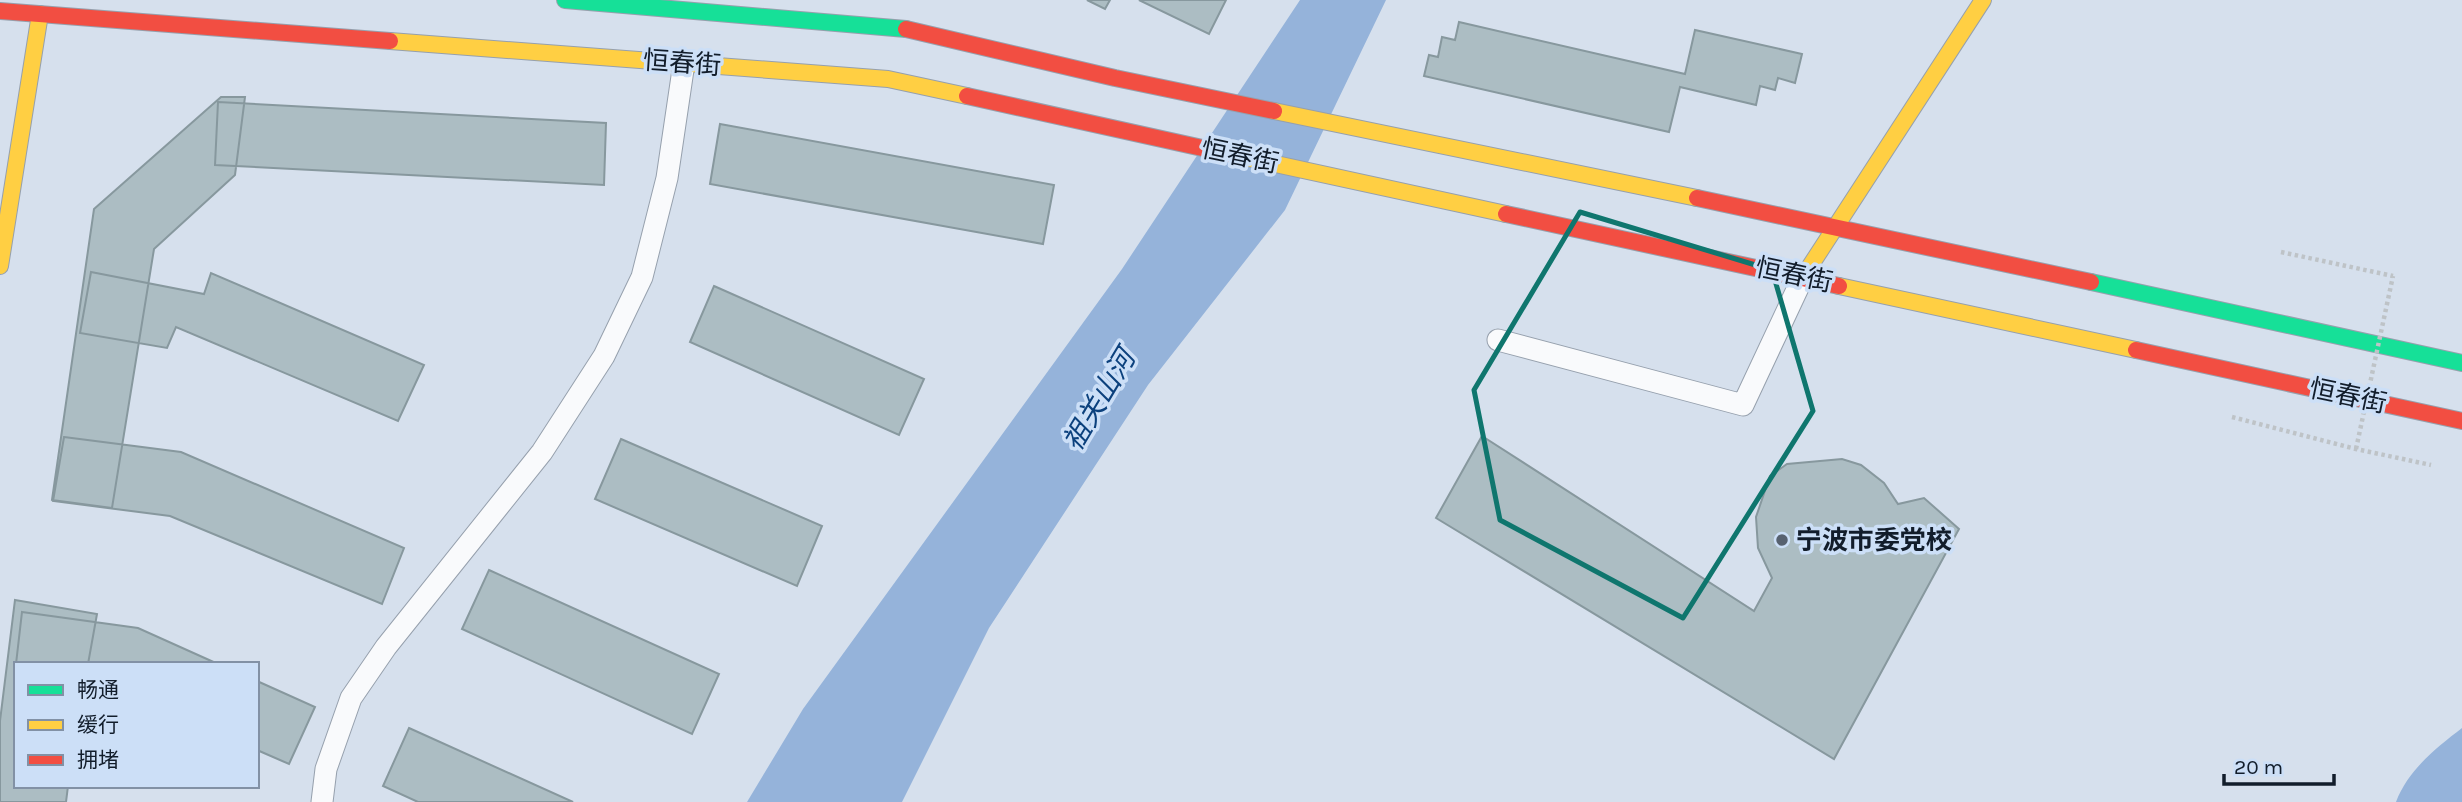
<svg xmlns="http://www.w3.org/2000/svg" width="2462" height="802" viewBox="0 0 2462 802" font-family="Karla,'Noto Sans SC',sans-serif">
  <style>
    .water { fill: #95b3da }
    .building { fill: #acbdc3; stroke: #87989e; stroke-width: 2 }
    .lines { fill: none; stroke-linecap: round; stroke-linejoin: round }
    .lane-casing { stroke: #96a0ad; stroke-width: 23 }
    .fast-casing { stroke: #96a0ad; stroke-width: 18 }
    .slow-casing { stroke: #96a0ad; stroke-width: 18 }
    .jam-casing { stroke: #96a0ad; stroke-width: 18 }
    .path { stroke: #bec3c7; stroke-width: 4.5; stroke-dasharray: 3.5 3.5; stroke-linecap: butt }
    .lane { stroke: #f9fafc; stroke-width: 21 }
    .fast { stroke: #16e098; stroke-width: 16 }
    .slow { stroke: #ffcf43; stroke-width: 16 }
    .jam { stroke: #f24e42; stroke-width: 16 }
    .path-bridge { stroke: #bec3c7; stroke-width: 4.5; stroke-dasharray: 3.5 3.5; stroke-linecap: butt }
    .marked { fill: none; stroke: #0f766e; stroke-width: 5; stroke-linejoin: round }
    .poi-dot { fill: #57616f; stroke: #ccdff7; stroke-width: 2.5 }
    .labels { text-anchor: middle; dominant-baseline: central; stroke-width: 7; stroke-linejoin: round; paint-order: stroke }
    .street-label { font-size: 26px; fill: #121d2b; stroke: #ccdff7 }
    .poi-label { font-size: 26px; font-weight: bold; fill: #121d2b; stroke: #ccdff7; text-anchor: start }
    .water-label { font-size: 28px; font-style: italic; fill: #0c417d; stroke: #ccdff7 }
  </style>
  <rect width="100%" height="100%" fill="#d6e0ed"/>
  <path class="water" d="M1300,0H1386L1285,210L1148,385L989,628L902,802H747L803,709L1122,269Z
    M2462,728V802H2396C2408,770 2436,748 2462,728Z"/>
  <path class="building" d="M1087,0H1110L1105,9Z
    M1139,0H1226L1209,34Z
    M1459,22L1685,74L1695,30L1802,54L1795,83L1778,78L1775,90L1760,86L1756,105L1680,87L1669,132L1424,76L1429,55L1438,57L1442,37L1455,40Z
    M221,97H245L235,175L154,249L112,508L52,500L94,209Z
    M218,102L606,123L604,185L215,165Z
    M720,124L1054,185L1043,244L710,184Z
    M91,272L204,294L211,273L424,365L398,421L176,327L167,348L80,333Z
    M714,286L924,379L899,435L690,342Z
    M1482,436L1754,611L1772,578L1758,548L1756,517L1770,476L1787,464L1842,459L1861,465L1884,483L1898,504L1924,498L1959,529L1834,759L1436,518Z
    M64,437L181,452L404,548L382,604L170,516L53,501Z
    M621,439L822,526L797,586L595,499Z
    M489,570L719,674L692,734L462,629Z
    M15,600L97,614L88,664H16V786H68L66,802H0V721Z
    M22,612L138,628L218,664H16Z
    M257,681L315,707L289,764L257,750Z
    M409,728L573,802H418L383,786Z"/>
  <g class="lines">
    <defs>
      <path id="lane" d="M1498,340L1743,405L1803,277
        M322,802L326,769L351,698L386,647L542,452L604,356L642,277L667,178L684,63"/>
      <path id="fast" d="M565,0L906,29
        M2091,282L2462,363"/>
      <path id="slow" d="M390,41L888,79L967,96
        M1274,111L1697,198
        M1234,155L1506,214
        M0,266L40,14
        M1803,277L1983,0
        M1839,286L2136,350"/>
      <path id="jam" d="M0,11L390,41
        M906,29L1115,78L1274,111
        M967,96L1234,155
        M1697,198L2091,282
        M1506,214L1839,286
        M2136,350L2462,421"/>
    </defs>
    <use href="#lane" class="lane-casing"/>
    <use href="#fast" class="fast-casing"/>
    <use href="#slow" class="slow-casing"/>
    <use href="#jam" class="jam-casing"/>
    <path class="path" d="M2281,252L2393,276
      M2232,417L2356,449L2431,465"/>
    <use href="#lane" class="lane"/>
    <use href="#fast" class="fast"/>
    <use href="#slow" class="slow"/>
    <use href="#jam" class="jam"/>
    <path class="path-bridge" d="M2356,449L2393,276"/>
  </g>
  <path class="marked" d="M1580,212L1772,270L1813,411L1683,618L1500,520L1474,390Z"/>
  <circle class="poi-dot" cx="1782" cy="540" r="7"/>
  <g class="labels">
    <g class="street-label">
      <text transform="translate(682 63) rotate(4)">恒春街</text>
      <text transform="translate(1240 156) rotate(12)">恒春街</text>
      <text transform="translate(1794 275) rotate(12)">恒春街</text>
      <text transform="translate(2348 396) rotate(12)">恒春街</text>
    </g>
    <g class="poi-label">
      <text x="1796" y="540">宁波市委党校</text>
    </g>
    <g class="water-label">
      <text transform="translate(1099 400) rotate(-59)">祖关山河</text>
    </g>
  </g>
  <rect x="14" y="662" width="245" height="126" fill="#ccdff7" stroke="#8291a5" stroke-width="2"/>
  <rect x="28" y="685" width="35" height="10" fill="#16e098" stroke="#8291a5" stroke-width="2"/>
  <text x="77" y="697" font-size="21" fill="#121d2b">畅通</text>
  <rect x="28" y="720" width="35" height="10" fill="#ffcf43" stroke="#8291a5" stroke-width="2"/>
  <text x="77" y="732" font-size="21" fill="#121d2b">缓行</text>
  <rect x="28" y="755" width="35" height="10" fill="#f24e42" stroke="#8291a5" stroke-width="2"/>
  <text x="77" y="767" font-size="21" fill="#121d2b">拥堵</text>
  <path d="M2224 774v10h110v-10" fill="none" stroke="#121d2b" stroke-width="3.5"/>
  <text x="2234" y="774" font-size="21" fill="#121d2b" stroke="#ccdff7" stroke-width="5" paint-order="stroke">20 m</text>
</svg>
